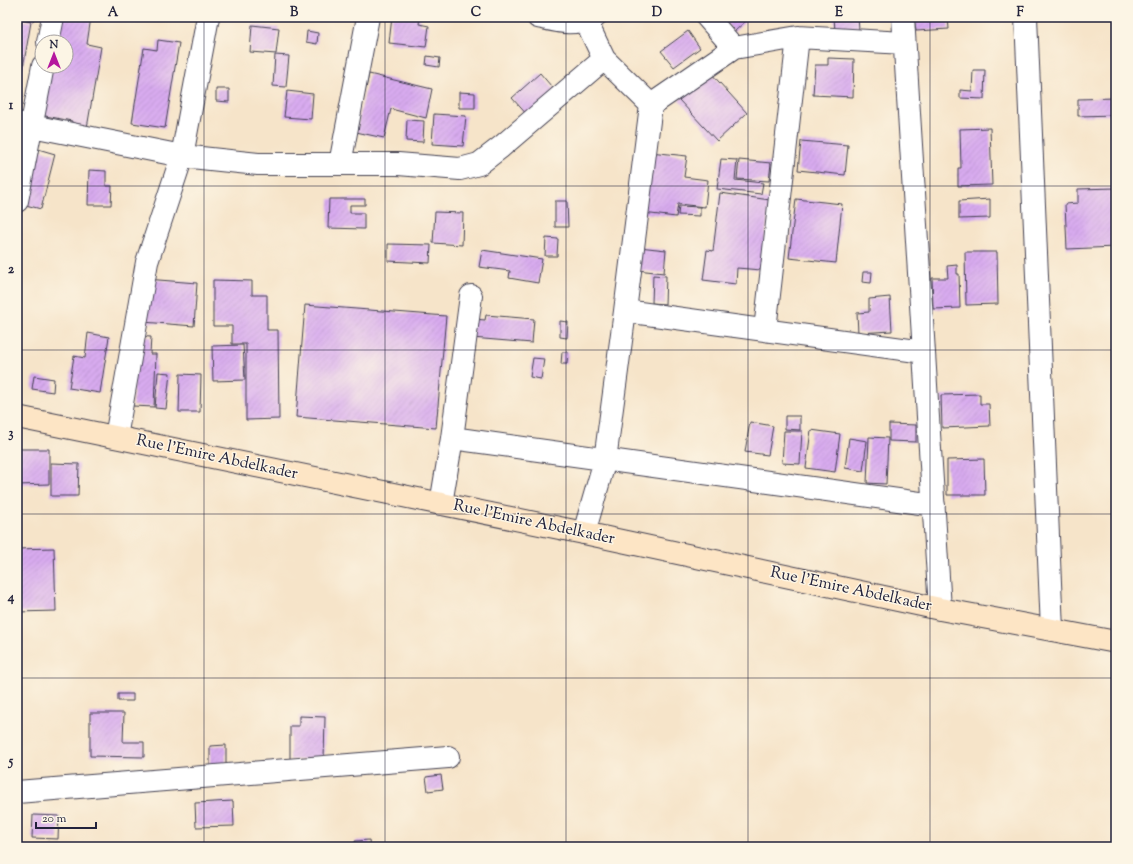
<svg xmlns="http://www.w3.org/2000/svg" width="1133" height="864" viewBox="0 0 1133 864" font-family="'Sorts Mill Goudy',serif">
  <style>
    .building { fill: url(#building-hatch) }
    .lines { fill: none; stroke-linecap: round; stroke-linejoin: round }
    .minor-casing { stroke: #423f50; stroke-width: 24 }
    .secondary-casing { stroke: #423f50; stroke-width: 24 }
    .minor { stroke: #fff; stroke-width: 22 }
    .secondary { stroke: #fde5c5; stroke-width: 22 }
    .grid { fill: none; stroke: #22223b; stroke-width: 1; stroke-opacity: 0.55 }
    .labels { text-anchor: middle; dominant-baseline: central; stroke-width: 3; stroke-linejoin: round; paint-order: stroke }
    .street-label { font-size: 16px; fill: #22223b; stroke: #fcf5e5 }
    .neatline { fill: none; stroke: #22223b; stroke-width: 1.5 }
    .grid-label { font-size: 13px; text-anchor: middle; font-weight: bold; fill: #22223b }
  </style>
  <defs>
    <pattern id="building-hatch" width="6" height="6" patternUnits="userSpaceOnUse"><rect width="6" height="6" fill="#d8abef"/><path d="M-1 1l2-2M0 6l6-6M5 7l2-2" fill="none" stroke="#b993ce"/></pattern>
  </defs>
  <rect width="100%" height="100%" fill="#fcf5e5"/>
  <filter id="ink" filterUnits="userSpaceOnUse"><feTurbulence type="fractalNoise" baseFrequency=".025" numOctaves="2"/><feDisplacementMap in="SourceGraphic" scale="8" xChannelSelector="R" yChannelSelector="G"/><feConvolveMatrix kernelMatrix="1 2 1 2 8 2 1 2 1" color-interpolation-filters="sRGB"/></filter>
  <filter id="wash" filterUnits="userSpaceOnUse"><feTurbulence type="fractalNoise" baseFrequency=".012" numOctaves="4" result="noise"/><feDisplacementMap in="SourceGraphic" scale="16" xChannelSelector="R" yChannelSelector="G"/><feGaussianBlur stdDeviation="0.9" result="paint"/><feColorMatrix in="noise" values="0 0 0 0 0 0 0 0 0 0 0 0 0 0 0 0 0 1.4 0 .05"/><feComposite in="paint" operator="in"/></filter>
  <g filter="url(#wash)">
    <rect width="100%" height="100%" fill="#f6e4c9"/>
    <g id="blocks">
      <path class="building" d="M19,17H34L33,21Z
        M62,17H91L87,44L101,47L87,128L71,125L72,121L40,115L49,66H66V42H53Z
        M392,17H420L419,24L429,26L426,47L389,43Z
        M721,17H750L734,32Z
        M834,17H858L859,30L835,31Z
        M914,17H948L949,29L916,31Z
        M17,19L31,22L18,97H17Z
        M252,25L279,28L276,54L250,52Z
        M307,31L318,33L317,44L306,42Z
        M688,31L700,48L674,67L661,51Z
        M158,40L179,43L165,128L132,123L144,48L157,50Z
        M275,55L289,56L286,87L273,86Z
        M427,56L440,58L439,67L426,65Z
        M828,58L854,59L853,97L813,95L815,65H828Z
        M973,70H985L984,99L960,98V90L972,91Z
        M710,72L747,113L717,141L679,100Z
        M540,73L557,93L529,117L512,98Z
        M369,74L432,89L426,118L391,109L384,138L356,132Z
        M216,89H229V102L216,101Z
        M287,91L313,94L311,119L284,117Z
        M459,92L475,93V108H459Z
        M1116,98V115L1078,116V99Z
        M434,114L466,116L463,146L432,144Z
        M407,120L424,121L423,142L406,141Z
        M990,128L992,185L958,186V168H961L960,129Z
        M801,141L848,145L845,175L798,170Z
        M38,149L55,154L41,209L18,203Z
        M650,152L687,156L684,177L708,180L705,207L678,204L676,217L643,213Z
        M721,159L737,160L735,180L763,183L761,194L717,189Z
        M739,160L771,163L769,181L737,179Z
        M89,170L106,171V186H112L111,205H88Z
        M1116,188V247L1067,249L1065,204L1078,203V189Z
        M720,193L770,200L761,270L737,268L736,284L703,280L707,250L713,251Z
        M329,199H365V205H350V213H364V229L328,228Z
        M796,199L842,204L836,263L789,258Z
        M990,199V218L959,219V201Z
        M555,201H567L568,227H555Z
        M679,206L700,207V216L678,215Z
        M435,212L463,213L462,245L433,243Z
        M546,238L558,239L557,256H545Z
        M388,244L431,245L430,263L388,261Z
        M639,247L666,250L664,273L637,270Z
        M482,250L542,259L538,283L509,278L510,271L479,267Z
        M965,252H997L998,304L966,305Z
        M957,265V274H959L960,308L933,309L932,278H948L947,266Z
        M863,272H872L871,283L862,282Z
        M653,275L666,276L665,304L652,303Z
        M146,279L197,283L194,326L143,322Z
        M213,280L252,281V295H267V330H278L279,419L246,420V344H232V326H213Z
        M890,297L892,331L858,333L857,313L869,312V299Z
        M305,305L446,316L436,428L296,417Z
        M486,315L534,319L532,343L472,338L473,319L485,320Z
        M560,321L568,322L567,338L560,337Z
        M88,333L109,337L100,393L69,388L74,356L85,358Z
        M135,336L151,337L150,354H156L154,407L133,406Z
        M243,345L245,380L213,381L212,346Z
        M562,352H568L567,364H561Z
        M533,358L544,359L541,379L530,377Z
        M158,372L170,373L166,409L155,408Z
        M180,374L201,375L200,412H179Z
        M34,376L54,379L53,392L32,389Z
        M980,394V404H989L990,426L942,428L941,395Z
        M785,416H800V430L785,429Z
        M750,422L773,426L768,455L745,452Z
        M889,424L916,425V442L889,441Z
        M811,430L840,434L835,472L806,468Z
        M784,431H802L800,464L782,463Z
        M869,437L888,438L886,484L867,483Z
        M849,438L867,441L863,471L845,468Z
        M17,449H49V484L17,485Z
        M984,459L985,495H947V460Z
        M51,463L79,464L78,496H51Z
        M54,548L56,611L17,612V549Z
        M118,694H133V701H118Z
        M90,713H124L123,742H144V757L90,756Z
        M299,716L325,717L324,760H290V726H299Z
        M226,745V769H210V746Z
        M441,775L443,789L428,791L426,777Z
        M233,801L234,826L196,827L195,803Z
        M33,815L59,816L58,839L32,838Z
        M369,840L370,847H356L355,841Z"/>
    </g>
  </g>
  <g filter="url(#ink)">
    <use href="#blocks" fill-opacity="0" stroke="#423f50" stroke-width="1"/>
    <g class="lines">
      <defs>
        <path id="minor" d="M538,17C560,22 572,26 595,17
          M707,17L734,48
          M903,17L940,609
          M1026,17L1052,630
          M48,42L53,17
          M651,105L734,48L798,37L904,43
          M17,123L182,156L258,164H398L460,169L479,164L501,147L604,59
          M340,164L368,17
          M17,201L43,66
          M625,311L924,352
          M765,330L798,37
          M116,437L147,262L182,156L208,17
          M452,438L471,296
          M441,504L452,438L934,505
          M584,533L605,460L625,311L651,105L604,59L586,21
          M17,792L448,757"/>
        <path id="secondary" d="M17,417L584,533L940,609L1116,642"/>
      </defs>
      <use href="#minor" class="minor-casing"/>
      <use href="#secondary" class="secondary-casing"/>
      <use href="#minor" class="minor"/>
      <use href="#secondary" class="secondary"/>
    </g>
  </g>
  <path class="grid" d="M204,17V847M385,17V847M566,17V847M748,17V847M930,17V847M17,186H1116M17,350H1116M17,514H1116M17,678H1116"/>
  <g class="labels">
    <g class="street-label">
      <text transform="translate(217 458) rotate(12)">Rue l'Emire Abdelkader</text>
      <text transform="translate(534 523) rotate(12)">Rue l'Emire Abdelkader</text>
      <text transform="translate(851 590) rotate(12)">Rue l'Emire Abdelkader</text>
    </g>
  </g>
  <rect width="1133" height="864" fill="none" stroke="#fcf5e5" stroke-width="44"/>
  <g transform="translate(54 54)"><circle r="19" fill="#fcf5e5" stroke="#a5a1a1"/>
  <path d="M0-3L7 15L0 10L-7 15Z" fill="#b5179e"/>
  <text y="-6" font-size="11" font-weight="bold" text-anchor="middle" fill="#22223b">N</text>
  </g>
  <path d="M36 822v6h60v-6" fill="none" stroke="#22223b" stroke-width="2"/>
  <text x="42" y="822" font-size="12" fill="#22223b" stroke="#fcf5e5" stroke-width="3" paint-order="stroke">20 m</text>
  <rect x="22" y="22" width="1089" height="820" class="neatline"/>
  <g class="grid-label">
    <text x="113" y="16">A</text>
    <text x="294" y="16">B</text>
    <text x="476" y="16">C</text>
    <text x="657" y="16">D</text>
    <text x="839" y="16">E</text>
    <text x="1020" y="16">F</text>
    <text x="11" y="109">1</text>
    <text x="11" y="273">2</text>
    <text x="11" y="437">3</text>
    <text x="11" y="601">4</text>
    <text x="11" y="765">5</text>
  </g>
</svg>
